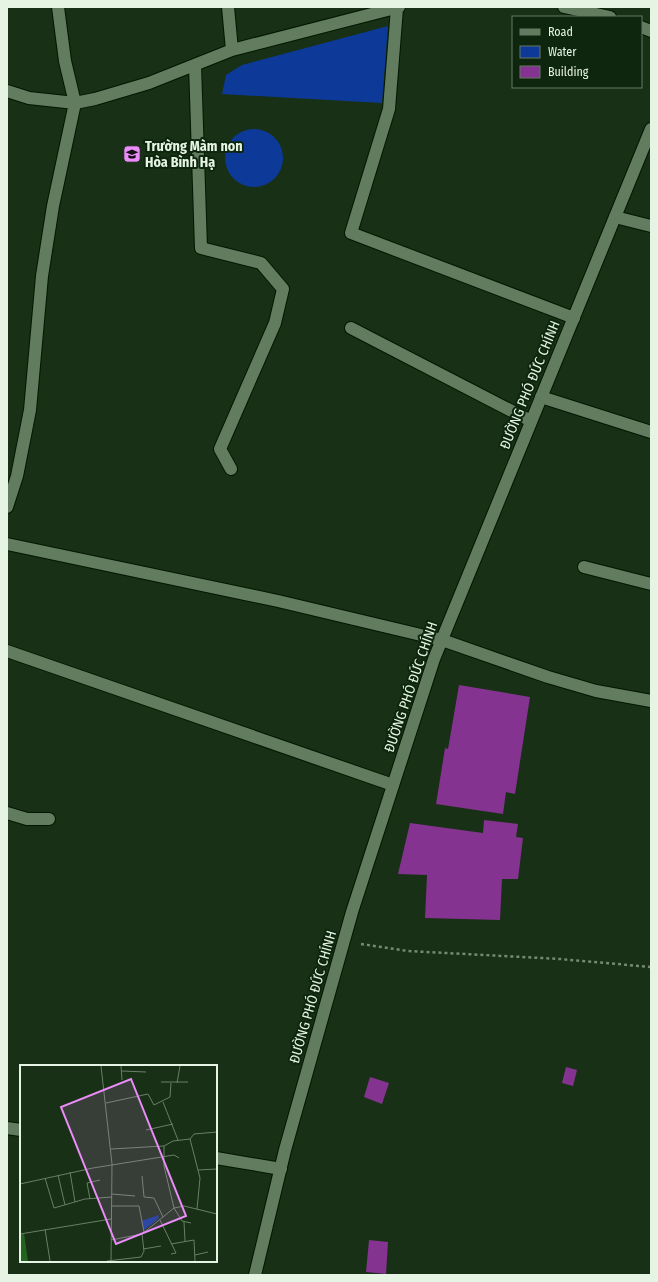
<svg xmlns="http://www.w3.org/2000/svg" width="658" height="1282" viewBox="0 0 658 1282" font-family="'Fira Sans Condensed',sans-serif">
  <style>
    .water { fill: #0d3a98 }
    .building { fill: #843390 }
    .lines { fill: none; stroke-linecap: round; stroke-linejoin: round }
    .street-casing { stroke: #021702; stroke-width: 14 }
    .secondary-casing { stroke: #021702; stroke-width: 14 }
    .path { stroke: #758973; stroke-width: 2.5; stroke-dasharray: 3 3; stroke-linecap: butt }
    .street { stroke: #617c5f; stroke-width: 12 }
    .secondary { stroke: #617c5f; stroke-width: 12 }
    .labels { text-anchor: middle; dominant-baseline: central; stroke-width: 4; stroke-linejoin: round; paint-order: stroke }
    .poi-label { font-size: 14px; font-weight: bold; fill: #e5f4e3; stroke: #0e260d; text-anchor: start }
    .street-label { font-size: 14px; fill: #e5f4e3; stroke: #0e260d }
    .inset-road { fill: none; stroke: #6a7e68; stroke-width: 1 }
    .view { fill: #ec8cfa; fill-opacity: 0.15; stroke: #ec8cfa; stroke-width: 2 }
    .inset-edge { fill: none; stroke: #e5f4e3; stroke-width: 2 }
  </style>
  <rect width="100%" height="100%" fill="#183016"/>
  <path class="water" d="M388,26L382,103L222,94L226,75L242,65Z
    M225 158a29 29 0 1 1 58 0a29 29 0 1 1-58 0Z"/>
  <path class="building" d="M459,685L530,697L515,794L506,792L503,814L436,804L445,748L448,749Z
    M484,820L518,824L516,837L523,838L518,879H502L500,920L425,918L427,875L398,874L410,823L483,833Z
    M566,1067L577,1070L573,1086L562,1083Z
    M370,1077L389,1083L382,1104L364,1097Z
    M369,1240L388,1242L386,1274L366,1272Z"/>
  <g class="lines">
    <defs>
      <path id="street" d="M228,7L232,50
        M564,7L610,17
        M397,8L389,109L351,233L574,318
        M641,27L651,31
        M195,65L201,248L261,263L283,289L275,323L220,449L231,469
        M7,91L29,98L75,103L95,99L149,83L232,50L399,7
        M615,217L651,226
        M351,328L531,421
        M541,397L651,432
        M7,507L17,476L30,410L42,276L53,206L75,103L65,61L58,7
        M7,544L278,601L442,640L548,677L596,691L651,701
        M584,567L651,584
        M7,651L393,785
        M7,813L27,819H49
        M7,1128L21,1130
        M216,1158L281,1169"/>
      <path id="secondary" d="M255,1275L285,1150L352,912L434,659L651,129"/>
    </defs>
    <use href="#street" class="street-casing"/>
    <use href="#secondary" class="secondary-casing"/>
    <path class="path" d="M361,944L408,951L560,959L651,967"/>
    <use href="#street" class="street"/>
    <use href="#secondary" class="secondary"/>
  </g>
  <defs>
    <symbol id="school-square" viewBox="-11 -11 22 22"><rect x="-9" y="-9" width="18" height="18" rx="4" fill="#ec8cfa" stroke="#0e260d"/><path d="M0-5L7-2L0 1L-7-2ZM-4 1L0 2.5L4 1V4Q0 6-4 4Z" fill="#111"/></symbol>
  </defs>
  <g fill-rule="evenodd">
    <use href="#school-square" x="122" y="144" width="20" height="20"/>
  </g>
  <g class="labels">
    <g class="poi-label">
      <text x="145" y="146">Trường Màm non<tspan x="145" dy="16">Hòa Bình Hạ</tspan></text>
    </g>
    <g class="street-label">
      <text transform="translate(530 385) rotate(-68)">ĐƯỜNG PHÓ ĐỨC CHÍNH</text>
      <text transform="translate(411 687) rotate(-71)">ĐƯỜNG PHÓ ĐỨC CHÍNH</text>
      <text transform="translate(313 997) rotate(-74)">ĐƯỜNG PHÓ ĐỨC CHÍNH</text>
    </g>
  </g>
  <g transform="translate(20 1065)">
    <rect width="197" height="197" fill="#183016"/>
    <path d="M4,168L8,196H0V169Z" fill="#236220"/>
    <path d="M139,150L138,154L124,165L121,156Z" fill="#0d3a98"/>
    <path class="inset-road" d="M81,1L92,99L91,196M101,1L102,15M102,6L126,7M141,17H168M157,18L160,1M143,37L158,75M86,38L128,29L134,40L150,32L151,18M126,65L153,59M170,74L180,113L177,144M144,81V101L154,143L162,156L171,158M91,84L144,81L153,76L170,74L174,69L197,67M178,105L197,104M50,107L55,137M38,110L45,140M122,111L124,132L134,133L143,152M25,113L34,143L65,134L92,132M0,119L73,103L154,90L159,93M92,129L115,131M70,134L67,118L80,115M92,141H119L124,167M140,155L156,188L151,189M164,157L165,176M25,164L30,196M0,169L91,154M91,175L122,169M151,179L174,175L175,196M123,184L141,181M175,190L188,187M87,196L121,192L124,186L122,169L154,143L164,141L197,149"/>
    <path class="view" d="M111,14L166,151L96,179L41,42Z"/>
    <rect width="197" height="197" class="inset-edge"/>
  </g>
  <rect width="658" height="1282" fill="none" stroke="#e5f4e3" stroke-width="16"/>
  <rect x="512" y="16" width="130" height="72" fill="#0e260d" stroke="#647863"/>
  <rect x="520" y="29" width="20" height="6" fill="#617c5f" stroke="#647863"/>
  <text x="548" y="36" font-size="12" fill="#e5f4e3">Road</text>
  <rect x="520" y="46" width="20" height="12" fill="#0d3a98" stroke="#647863"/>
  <text x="548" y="56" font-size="12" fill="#e5f4e3">Water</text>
  <rect x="520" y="66" width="20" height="12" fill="#843390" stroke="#647863"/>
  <text x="548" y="76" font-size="12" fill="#e5f4e3">Building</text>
</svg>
